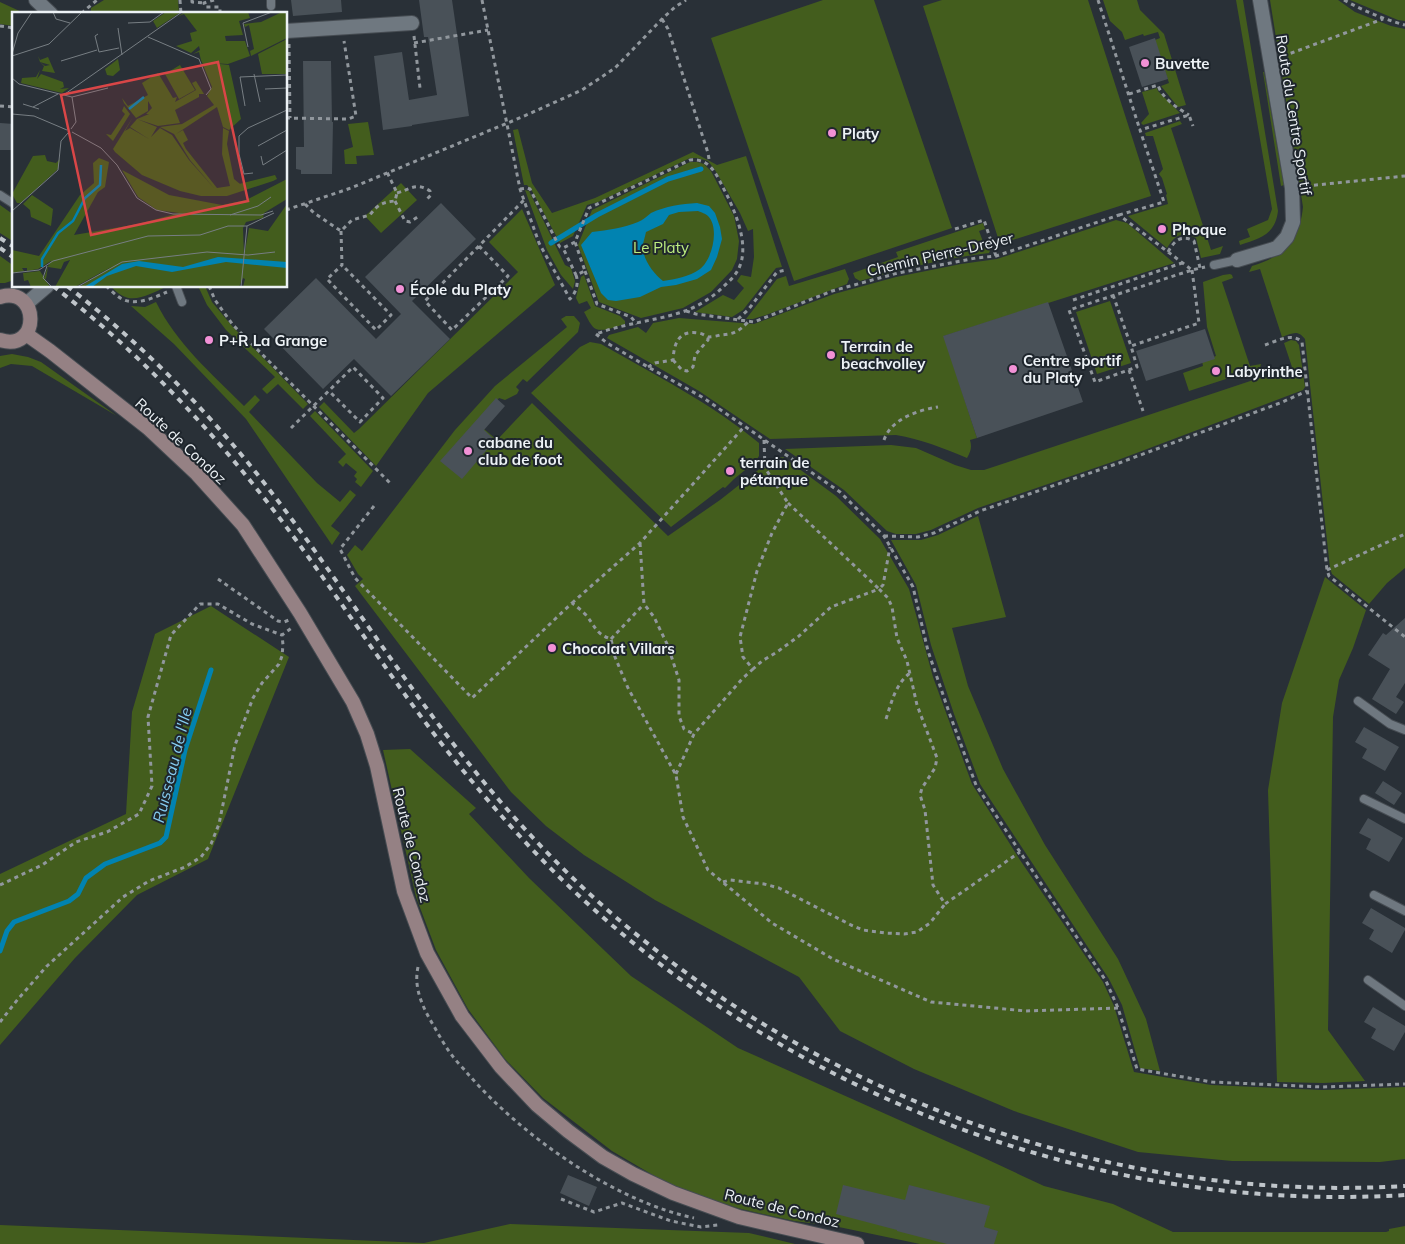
<svg xmlns="http://www.w3.org/2000/svg" width="1405" height="1244" viewBox="0 0 1405 1244" font-family="Mulish,sans-serif">
  <style>
    .green { fill: #435d1d }
    .water { fill: #0183b1; fill-rule: evenodd }
    .lines { fill: none; stroke-linecap: round; stroke-linejoin: round }
    .stream { stroke: #0183b1; stroke-width: 5 }
    .building { fill: #495158 }
    .service-casing { stroke: #464c52; stroke-width: 10 }
    .minor-casing { stroke: #464c52; stroke-width: 16 }
    .secondary-casing { stroke: #464c52; stroke-width: 16 }
    .path { stroke: #91979d; stroke-width: 3; stroke-dasharray: 4 4; stroke-linecap: butt }
    .service { stroke: #6f7880; stroke-width: 8 }
    .minor { stroke: #6f7880; stroke-width: 14 }
    .secondary { stroke: #958184; stroke-width: 14 }
    .rail { stroke: #bfc5ca; stroke-width: 4; stroke-dasharray: 6 6; stroke-linecap: butt }
    .poi-dot { fill: #f291d6; stroke: #1f262d; stroke-width: 2 }
    .labels { text-anchor: middle; dominant-baseline: central; stroke-width: 4; stroke-linejoin: round; paint-order: stroke }
    .poi-label { font-size: 15px; font-weight: bold; fill: #edf2f6; stroke: #1f262d; text-anchor: start }
    .street-label { font-size: 15px; fill: #edf2f6; stroke: #1f262d }
    .park-label { font-size: 15px; fill: #bded80; stroke: #1f262d }
    .water-label { font-size: 16px; font-style: italic; fill: #86cdf2; stroke: #1f262d }
    .inset-river { fill: none; stroke: #0183b1; stroke-width: 2.5 }
    .inset-road { fill: none; stroke: #777e83; stroke-width: 1 }
    .view { fill: #d94647; fill-opacity: 0.15; stroke: #d94647; stroke-width: 2.5 }
    .inset-edge { fill: none; stroke: #edf2f6; stroke-width: 2.5 }
  </style>
  <rect width="100%" height="100%" fill="#293037"/>
  <path class="green" d="M104,0H178L179,14H96L94,11H91V8Z
    M823,0H874L952,228L794,281L711,38Z
    M942,0H1088L1151,196L1000,244L923,6Z
    M1103,0H1137L1140,10L1164,34L1186,105L1178,107L1161,86L1169,83L1155,40L1160,38L1158,32L1144,36L1143,34L1125,40L1122,32L1110,21Z
    M1236,0H1243L1278,211C1275,235 1260,238 1240,245L1239,241L1250,237L1247,229L1268,220L1272,209Z
    M1270,0H1338L1355,12L1391,26L1405,29V568L1387,583L1369,604L1332,574L1330,568L1305,339C1297,329 1292,334 1282,337L1260,269L1249,272L1252,266C1285,255 1299,243 1303,207Z
    M1350,0H1405V21L1398,20Z
    M0,2L26,14H14V26L0,24Z
    M1263,72H1264L1284,185L1281,186Z
    M1157,88L1158,91L1180,113L1143,125L1141,123L1149,114L1142,92Z
    M1180,121L1182,124L1171,128L1211,250L1223,246L1220,254L1201,258L1196,238C1181,232 1176,234 1167,248L1128,216L1168,204L1166,195L1167,194L1162,178L1159,174L1163,169L1153,136H1146L1145,133Z
    M368,122L374,155L356,156L357,164H345L344,150L353,147L348,124Z
    M518,129L532,183L552,213L595,198L693,152L717,165L746,156L782,267L776,268L743,310L732,317L695,312L723,295L734,300L744,288L737,281L741,275L751,277L754,257L753,229L748,231L740,213L715,170L708,161L697,158H690L598,202L587,205L573,236L560,243L531,189L527,185H524L513,130Z
    M690,162H697L704,164L711,171L734,216L739,241L737,259L732,270L711,292L683,308L641,318L599,302L578,245L592,210Z
    M401,183L417,200L381,233L365,216Z
    M525,190L529,191L565,265L571,268L575,281L573,289L561,275L547,250Z
    M0,205L14,215V242L0,233Z
    M522,209L555,285L428,393L376,466L319,407L324,402L354,433L359,429L518,272L489,242Z
    M1116,220L1127,223L1174,263L944,336L977,438L970,440C972,447 971,451 967,458C943,448 921,439 896,435L770,439L699,391L607,338L609,335L638,327L646,333L653,323L679,318L754,324L834,294L896,277L961,264L997,259Z
    M983,223L985,229L979,231L985,247L990,246L991,248L989,253C945,258 902,269 860,281L855,278L853,273L898,257L896,252Z
    M0,256L14,266V280L5,283H0Z
    M845,269L849,279L847,284L766,315L753,319H746L777,279L786,276L789,286Z
    M1230,274L1232,275L1233,278L1222,282L1250,366L1261,364L1260,368L1189,391L1183,373L1203,366L1202,361L1216,356L1207,327L1203,282L1223,275Z
    M584,275L595,306L620,316L625,321V324C618,326 604,332 596,329C591,327 587,317 584,312L591,308L587,301L579,304L576,298L581,277Z
    M110,286H166V287C154,292 136,303 123,296C118,294 114,289 110,286Z
    M198,286H205L212,302L232,326L308,404L303,409L278,384L267,394L262,389L275,377L226,330L207,305Z
    M1110,301L1131,363L1097,374L1076,312Z
    M156,302C176,343 212,374 244,406L255,395L260,400L249,412L317,483L340,502L350,490L356,495L331,526L340,533L332,545L246,419L174,344L131,306L145,307Z
    M566,316H574L580,323L578,332L527,382L523,379L516,387L519,390L517,394L505,400L499,398L478,424L497,440L532,403L668,536L720,500L771,460L783,457L836,496L880,539L909,589L933,677L972,784L1020,860L1103,982L1114,1006L1134,1072L1211,1085L1322,1090L1405,1087V1159L1380,1162L1232,1161L1138,1152L1014,1111L914,1069L840,1031L799,977L655,900L584,855L546,826L511,792L355,586L363,579L358,574L347,555L355,545L362,551L455,430L495,386L567,327L561,319Z
    M1291,340L1296,341L1299,345L1305,387L1303,390L1118,460L978,508L931,530L916,534H896L887,531L844,490L785,449L891,445L916,448L955,465L971,470H984L1292,367L1284,343Z
    M590,342L601,344C655,375 711,403 759,443V456L755,462L734,479L725,488L723,487L671,527L531,393L580,347Z
    M12,354L28,357L41,362L117,416L32,366L11,364L0,368V356Z
    M315,411L373,471L361,487L355,482L357,479L354,476L357,472L346,463L343,467L338,462L346,454L310,416Z
    M978,516L1006,617L952,628L968,686L1003,769L1045,845L1118,959L1146,1019L1160,1071L1140,1068L1122,1005L1109,979L980,784L954,714L931,645L916,585L891,540H921L938,535Z
    M1325,577L1366,610L1353,648L1339,680L1333,717L1328,1030L1365,1081L1323,1083L1277,1082L1268,790L1282,703Z
    M211,606L289,657L208,859L137,895L75,958L0,1045V874L126,814L132,712L155,634Z
    M410,749L476,808L469,814L529,878L631,976L738,1048L982,1157L1044,1186L1113,1204L1173,1232H1386L1389,1231V1229L1405,1226V1244H920L834,1226L794,1221L741,1209L675,1188L612,1151L543,1098L505,1059L468,1009L436,950L416,897L383,750Z
    M510,1224L749,1233L795,1244H0V1225L424,1243Z"/>
  <path class="water" d="M697,203L709,206L715,213L720,227L722,239L717,257L711,270L697,279L676,285L661,287L640,297L616,301L608,300L601,293L581,245L592,232C608,230 624,228 638,222C643,220 647,216 651,213C666,206 681,204 697,203ZM698,211C701,212 706,214 708,216C720,228 712,260 700,269C689,277 675,279 663,281C654,274 644,261 643,249C642,244 645,238 646,232L663,224L669,215L679,212Z"/>
  <g class="lines">
    <path class="stream" d="M551,243L597,215L668,179L701,169
      M0,951L7,931L14,922L69,901L78,894L86,878L105,864L160,843L166,837L185,750L211,670"/>
  </g>
  <path class="building" d="M291,0H341L342,12L293,16Z
    M419,0H452L469,116L412,125V126L383,130L374,56L402,52L409,100L437,95L428,37H424Z
    M1155,38L1168,79L1142,87L1129,47Z
    M303,61H331L332,122H333L332,174H301V170L296,169V147H304Z
    M0,123L14,124V150H0Z
    M441,203L476,239L412,301L450,339L391,396L354,359L323,389L264,329L316,278L376,339L401,314L365,277Z
    M1048,302L1083,402L977,438L943,336Z
    M1205,329L1215,359L1146,381L1136,351Z
    M496,398L505,406L484,430L495,440L462,479L440,461Z
    M1405,618V683L1396,697L1404,702L1396,714L1372,699L1390,669L1368,655L1383,633L1386,635Z
    M1364,727L1399,747L1385,771L1362,758L1367,749L1355,742Z
    M1383,781L1402,793L1394,805L1375,793Z
    M1368,818L1403,838L1389,862L1366,849L1371,839L1359,833Z
    M1371,908L1405,928V930L1392,953L1369,939L1374,930L1362,923Z
    M1373,1007L1405,1026V1032L1394,1051L1371,1038L1376,1029L1364,1022Z
    M568,1175L597,1187L589,1206L560,1193Z
    M843,1185L905,1200L909,1185L990,1206L984,1227L998,1231L994,1244H947L897,1231V1230L836,1214Z"/>
  <g class="lines">
    <defs>
      <path id="service" d="M271,6V0
        M0,195L14,204
        M1214,265L1237,260
        M176,286L182,302
        M1358,701L1390,724L1405,730
        M1364,799L1405,819
        M1374,895L1405,911
        M1368,980L1405,1006"/>
      <path id="minor" d="M36,0L51,14
        M286,31L412,23
        M1237,260L1277,248L1287,237L1293,222L1292,188L1260,0
        M26,304L47,286"/>
      <path id="secondary" d="M0,297C40,285 41,353 0,340
        M26,334L50,351L148,428L197,474L243,525L300,613L353,702L367,734L377,766L404,891L427,953L462,1016L501,1067L537,1105L568,1131L603,1157L633,1174L673,1193L739,1217L857,1244"/>
    </defs>
    <use href="#service" class="service-casing"/>
    <use href="#minor" class="minor-casing"/>
    <use href="#secondary" class="secondary-casing"/>
    <path class="path" d="M180,0L181,14
      M192,0V2L204,3
      M214,0L204,3L205,7H220V14
      M482,0L520,189L539,243L570,299C576,293 579,283 576,275L585,271L575,242L589,208L690,160C712,158 717,177 726,193C737,216 753,253 734,276C731,280 727,283 723,287C713,297 699,306 685,311C656,321 625,323 596,334
      M1098,0L1140,130
      M1344,0C1364,11 1383,19 1405,25
      M82,14L84,11L97,0
      M662,19L668,29L708,153L709,159L706,163
      M0,26L14,28
      M414,36L420,88
      M414,43L488,30
      M289,44L290,118
      M1283,55H1286L1383,19
      M1129,94L1158,85C1162,98 1177,108 1189,115
      M0,106L14,107
      M286,118L348,119L356,116L344,41
      M1306,186L1405,176
      M520,189L527,188L530,189L558,244L560,247L563,248
      M397,193C411,189 416,182 430,191L431,195L427,199
      M395,201L405,221L410,222L419,216
      M305,204L314,213L341,231L352,220L370,215C377,205 383,202 395,201L397,193L387,172
      M286,210L351,188L522,117L582,90L615,68L662,19L675,7L686,0
      M1119,215L1164,202L1140,130L1189,115L1193,126
      M955,229L984,220L996,256
      M341,231L342,265L327,279L376,330L391,315L342,265
      M575,242L563,248L576,275
      M479,246L508,276L452,330L425,301L524,200
      M1168,252C1174,241 1181,234 1194,241L1200,268
      M1192,270L1199,323L1131,346L1137,367L1095,382L1069,310Z
      M585,271L597,304L631,317L637,324
      M106,286C111,290 116,296 122,299C136,306 153,298 167,292
      M209,286L215,300L233,325L390,483
      M1113,295L1131,346
      M1073,300L1182,263
      M686,311L696,314L754,322L832,291L898,273L976,258L996,256L1119,215L1192,270L1205,267
      M738,319L748,310L777,272L786,270
      M596,334L607,343L648,367L702,397L840,492L884,536L913,587L928,651L950,715L976,785L1020,852L1106,981L1118,1008L1137,1069L1212,1082L1322,1087L1405,1084
      M1265,345C1277,341 1292,332 1302,342L1327,570L1329,576L1405,637
      M673,360L682,370L687,371L693,367L695,355L708,340V337
      M648,367L655,363L673,360C674,344 678,330 698,333C702,333 705,336 709,337C712,337 717,336 720,335C734,334 738,332 748,322
      M1129,370L1143,411
      M291,428L353,367L383,398L360,422L329,391
      M764,440L765,468L788,503L772,533L757,571L740,637L743,657L753,669L762,661L777,652L799,636L831,607L879,589L888,598L892,607L897,638L907,661L917,705L937,758L935,768L922,788L920,795L925,810L933,885L945,904L1020,852
      M884,440C891,419 918,410 938,407
      M788,503L879,589L883,585L890,547
      M374,506L340,549L355,578L472,698L572,603C576,606 581,610 585,614C595,625 595,634 611,639L615,657L628,688L676,775L683,817L708,870L772,923L833,959L931,1002L1026,1011L1118,1008
      M884,536L918,537L934,533L980,511L1119,463L1280,403L1307,391
      M640,543L644,604L654,617L668,646L679,680V716L684,729L694,734
      M1327,570L1405,534
      M218,579L278,621L284,622L289,620
      M572,603L640,543L744,427
      M611,639L644,604
      M886,719C892,701 895,685 910,673
      M676,774L694,734L742,679L753,669
      M723,882L730,880L764,884L779,888L851,925L863,930L885,933L904,934L917,932L930,923L945,904
      M0,885L42,865L76,842L107,832L139,814L152,786L148,717L171,635L200,604H218L252,624L282,635
      M418,967C413,989 424,1010 435,1028C440,1037 445,1046 451,1054C456,1061 463,1068 468,1074C522,1136 614,1201 694,1218
      M0,1022L18,999L47,966L123,897L149,881L185,867L201,857L211,844L219,824L235,745L253,698L262,683L279,664L282,656L283,645L282,635L293,627
      M561,1199L594,1212L622,1203L671,1221L701,1227L718,1225"/>
    <use href="#service" class="service"/>
    <use href="#minor" class="minor"/>
    <use href="#secondary" class="secondary"/>
    <path class="rail" d="M0,238L14,247
      M0,248L14,258
      M53,286C147,358 226,445 296,540C345,607 390,677 441,743C489,804 540,862 598,913C817,1107 1112,1213 1405,1195
      M67,286C141,343 208,411 265,484C328,565 383,651 445,733C498,803 557,868 625,925C839,1105 1124,1203 1405,1186"/>
  </g>
  <g class="poi-dot">
    <circle cx="1145" cy="63" r="5"/>
    <circle cx="832" cy="133" r="5"/>
    <circle cx="1162" cy="229" r="5"/>
    <circle cx="400" cy="289" r="5"/>
    <circle cx="209" cy="340" r="5"/>
    <circle cx="831" cy="355" r="5"/>
    <circle cx="1013" cy="369" r="5"/>
    <circle cx="1216" cy="371" r="5"/>
    <circle cx="468" cy="451" r="5"/>
    <circle cx="730" cy="471" r="5"/>
    <circle cx="552" cy="648" r="5"/>
  </g>
  <g class="labels">
    <g class="poi-label">
      <text x="1155" y="63">Buvette</text>
      <text x="842" y="133">Platy</text>
      <text x="1172" y="229">Phoque</text>
      <text x="410" y="289">École du Platy</text>
      <text x="219" y="340">P+R La Grange</text>
      <text x="841" y="346">Terrain de<tspan x="841" dy="17">beachvolley</tspan></text>
      <text x="1023" y="360">Centre sportif<tspan x="1023" dy="17">du Platy</tspan></text>
      <text x="1226" y="371">Labyrinthe</text>
      <text x="478" y="442">cabane du<tspan x="478" dy="17">club de foot</tspan></text>
      <text x="740" y="462">terrain de<tspan x="740" dy="17">pétanque</tspan></text>
      <text x="562" y="648">Chocolat Villars</text>
    </g>
    <g class="street-label">
      <text transform="translate(1294 115) rotate(81)">Route du Centre Sportif</text>
      <text transform="translate(940 254) rotate(-13)">Chemin Pierre-Dreyer</text>
      <text transform="translate(181 441) rotate(43)">Route de Condoz</text>
      <text transform="translate(412 845) rotate(76)">Route de Condoz</text>
      <text transform="translate(782 1208) rotate(14)">Route de Condoz</text>
    </g>
    <g class="park-label">
      <text x="661" y="247">Le Platy</text>
    </g>
    <g class="water-label">
      <text transform="translate(172 765) rotate(-76)">Ruisseau de l'Ile</text>
    </g>
  </g>
  <g transform="translate(12 12)">
    <rect width="275" height="275" fill="#293037"/>
    <path d="M154,0H169L145,16L141,9ZM173,0H236L238,6L227,9L231,23L213,24L214,29H233L238,44L216,52L199,51L217,53L229,107L217,118L211,115L205,95L164,122L171,118L176,128L171,131L174,137L205,176L218,174L210,142L211,116L217,119L215,132L222,167L228,172L219,174L263,163L265,167L261,169L215,184H189L168,179L130,163L103,140L101,137L121,105L113,119L118,116L137,127L118,115L125,107L145,115L139,125L148,116L160,123L177,148L202,176L178,148L162,122L148,115L170,112L202,93L195,84L200,75L189,48L198,50L189,48L187,40L181,42L188,38L187,34L179,41L164,34L180,29L178,21L185,19L172,2L165,5ZM270,0H275V26L239,44L238,39L242,37L237,13L233,15L232,12L249,10ZM275,27V62H250L246,42ZM26,44L28,48L36,45L43,61L30,59L32,54L28,50L33,54L38,53L28,50ZM106,47L108,58L101,64L95,63L93,57ZM168,53L183,78L167,87L153,62ZM28,58L25,67L29,62L51,70L52,75L48,77L57,76L50,81L9,71L10,66L24,65ZM146,61L161,86L165,85L163,90L184,78L180,71L184,69L192,82H187V85L163,98L168,111L146,114L125,107L137,102H134L140,96L136,89V99L124,106L112,91L110,86L116,94L136,83L130,71ZM112,94L118,102L101,129L94,122L99,123L113,102L110,99ZM33,143L35,149L44,151L48,147L46,157L9,191H5L0,182L21,144ZM87,146L97,150L93,175L86,180L62,223L126,212L167,201L145,198L126,185L110,158L157,183L210,193L234,188L275,167V187L252,201L251,206L234,210L231,216L232,245L237,216L256,219L275,192V275H231L233,267L231,266L227,275H67L101,254L63,275H43L58,248L52,250L49,257L36,255L34,267L32,266L36,254L39,249L26,257L15,259V256H10L12,259L0,261V238L27,244L68,183L82,171L81,151ZM20,183L41,197L39,214L19,205L18,198L11,192ZM28,259L38,275H19L16,268L12,269L11,261Z" fill="#435d1d"/>
    <path d="M206,245L275,250V256L214,250L160,260L124,254L95,264L80,275H72L110,252L127,249L171,255Z" fill="#0183b1"/>
    <path class="inset-river" d="M117,97L132,85M30,255V247L46,221L61,209L73,186L88,173L89,153"/>
    <path class="inset-road" d="M41,0L44,7L58,11M116,11L138,10L152,0M106,16L110,43M86,22L83,24L87,40L107,36M136,25L187,47L199,77L194,83M236,35L231,11L260,0M0,42L6,21L20,0M0,44L37,32L70,0M49,49L85,38M242,62L248,90M0,66L7,72L60,85M253,77L275,76M53,82L170,0M60,85L96,76M11,92L27,97M233,94L228,65L275,63M21,95L46,82M0,102L22,104L55,118M59,117L64,110L60,85M60,120L89,136L105,153L125,186L144,198L161,202L249,203L261,199M246,134L275,118M249,144L251,153L275,138M241,161L232,162L227,142V124L236,116L275,98M0,199L46,158L49,129L56,121M218,203L246,194L259,185M35,254L31,266L40,275M0,261L27,258L41,249L136,224L188,223L216,214H235M65,275L110,250L195,240L236,243L263,240M229,275L235,214L262,201"/>
    <path class="view" d="M206,50L236,189L79,223L49,83Z"/>
    <rect width="275" height="275" class="inset-edge"/>
  </g>
</svg>
